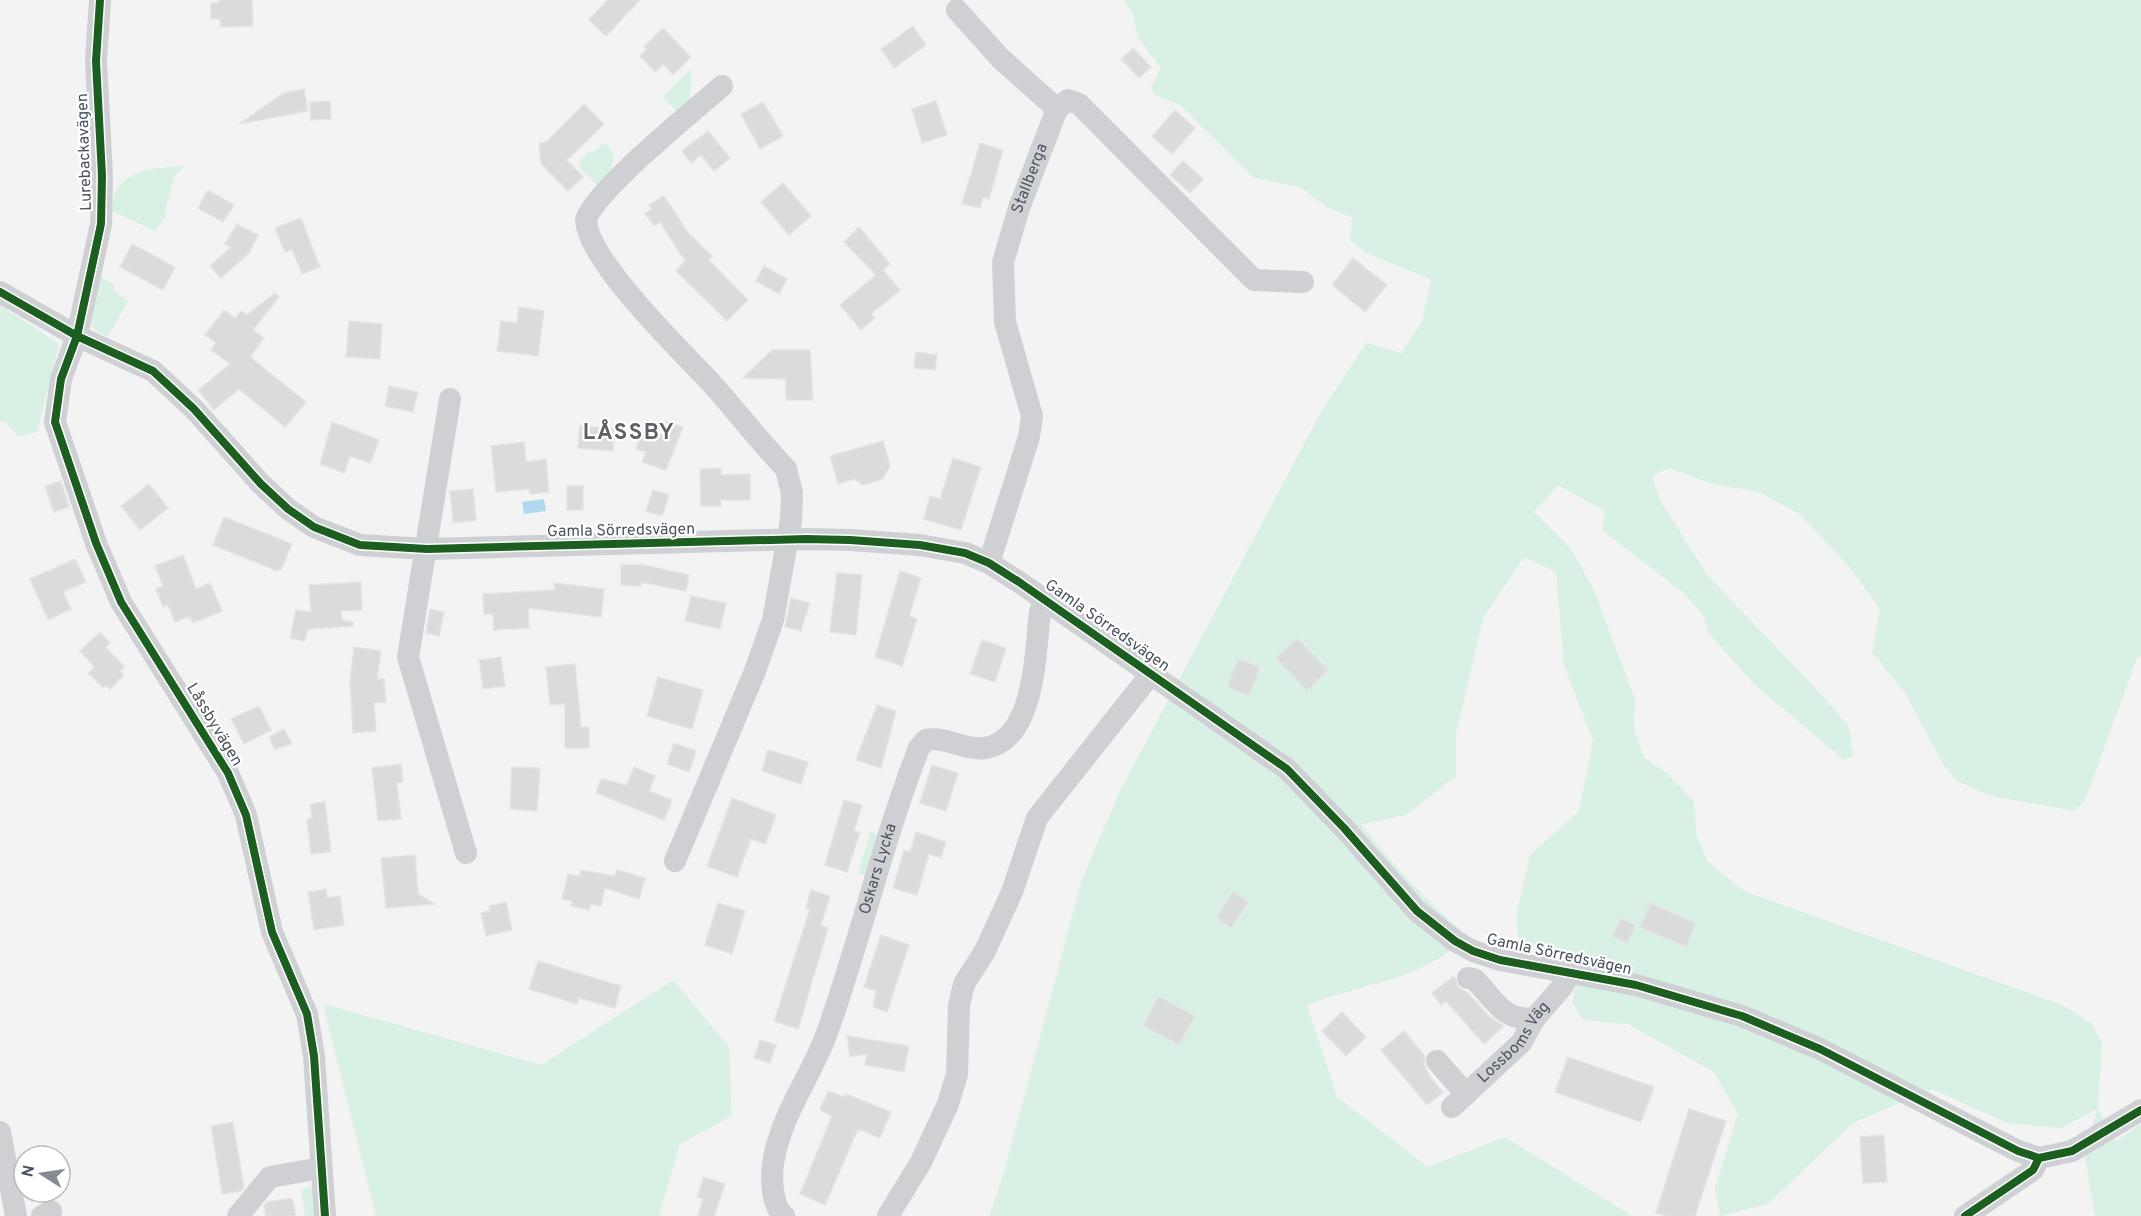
<svg xmlns="http://www.w3.org/2000/svg" width="2141" height="1216" viewBox="0 0 2141 1216" font-family="Overpass,sans-serif">
  <style>
    .green { fill: #d9f0e4 }
    .water { fill: #afdaed }
    .building { fill: #dadbdd; stroke: #e4e4e5; stroke-width: 1.5 }
    .lines { fill: none; stroke-linecap: round; stroke-linejoin: round }
    .minor { stroke: #ced0d3; stroke-width: 22 }
    .cycleway-casing { stroke: #fff; stroke-width: 11 }
    .cycleway { stroke: #1b5e20; stroke-width: 8 }
    .labels { text-anchor: middle; dominant-baseline: central; stroke-width: 4.5; stroke-linejoin: round; paint-order: stroke }
    .street-label { font-size: 16px; fill: #4a535e; stroke: #fff }
    .district-label { font-size: 22px; font-weight: bold; letter-spacing: 1.5px; fill: #5e6166; stroke: #fff }
  </style>
  <rect width="100%" height="100%" fill="#f3f3f3"/>
  <path class="green" d="M1124,0H2141V656L2137,658L2086,798L2075,811L1991,796L1957,781L1943,764L1905,693L1872,652L1880,609L1847,564L1798,513L1759,492L1713,484L1669,468L1652,476L1661,502L1708,576L1820,693L1849,727L1853,755L1844,760L1753,683L1708,632L1704,616L1685,594L1602,530L1605,511L1558,485L1534,512L1571,549L1594,590L1635,699L1634,728L1644,758L1667,773L1694,802L1696,834L1707,861L1744,891L2062,1005L2091,1023L2102,1042L2098,1108L2116,1141L2141,1124V1216H2095L2085,1156L2097,1109L2061,1128L2007,1123L1932,1089L1853,1123L1768,1204L1720,1216L1715,1188L1738,1114L1714,1072L1628,1024L1583,1020L1572,1002L1580,961L1519,943L1516,915L1530,855L1579,811L1593,740L1564,665L1556,572L1524,557L1483,618L1456,734V776L1406,815L1361,824C1394,865 1427,904 1469,936C1417,983 1368,981 1307,1005L1337,1097L1428,1167L1505,1137L1632,1216H989L1003,1176L1082,879L1120,791L1321,412L1366,343L1402,353L1422,321L1431,280C1405,266 1370,260 1350,240L1352,218L1325,206L1300,187L1254,178L1180,105L1155,95L1151,87L1161,68L1138,38L1132,12Z
    M690,69L692,74L688,104L676,111L663,97Z
    M605,142L614,154L610,177L601,189L579,167L580,161L588,152L593,153Z
    M184,166L175,175L165,211L166,216L155,231L110,210C118,168 148,169 184,166Z
    M98,276L114,284V291L128,301L108,337L96,331L91,325Z
    M0,305L59,344L37,432L19,436L4,421L0,422Z
    M870,832L881,835L869,878L858,874Z
    M673,980L729,1047L732,1116L680,1144L659,1216H376L323,1004L541,1065Z
    M308,1186L312,1188L321,1216H305L301,1191Z"/>
  <path class="water" d="M544,499L546,511L524,514L522,502Z"/>
  <path class="building" d="M219,0H252L253,26L221,27L220,19H211V3H219Z
    M607,0H640L606,36L589,20Z
    M913,26L926,45L894,68L881,49Z
    M663,28L691,57L673,75L663,64L655,72L640,56L647,49L644,47Z
    M1133,48L1151,67L1139,78L1121,59Z
    M304,89L308,111L239,124L284,93Z
    M330,101L331,119L311,120L310,102Z
    M936,101L947,135L922,143L912,109Z
    M763,102L783,136L760,149L741,114Z
    M584,104L604,124L567,160L583,177L568,191L541,164L539,143L546,142Z
    M1175,110L1195,128L1172,154L1152,136Z
    M708,131L730,158L714,171L701,155L691,163L682,151Z
    M980,143L1003,150L989,199L983,197L980,208L962,204Z
    M1183,161L1203,179L1190,193L1170,175Z
    M783,183L811,216L789,235L761,202Z
    M208,190L234,205L223,222L198,208Z
    M664,196L689,234L712,256L709,260L748,300L727,321L676,271L685,261L660,222L654,226L645,213L652,209L649,205Z
    M301,218L320,267L302,274L292,249L285,252L275,228Z
    M237,224L258,235L249,253L221,278L210,266L231,247L225,244Z
    M859,227L890,264L883,270L900,290L871,314L875,318L861,330L840,305L876,275L844,242Z
    M132,244L175,267L163,290L120,267Z
    M1353,258L1387,285L1365,312L1332,285Z
    M764,266L787,279L779,294L756,281Z
    M275,293L279,297L253,330L264,338L250,357L306,402L285,427L239,389L214,410L198,390L230,364L211,350L216,343L205,335L224,310L235,318L241,311L247,315Z
    M519,307L544,311L538,356L497,351L501,321L517,323Z
    M349,321L382,324L380,359L346,357Z
    M772,350H810L813,400H786V379L743,378Z
    M916,352L937,355L935,370L914,368Z
    M389,386L418,392L413,412L385,406Z
    M332,422L379,440L370,463L350,456L344,473L320,464Z
    M667,422L683,427L666,470L642,462L646,452L636,449L643,429L662,435Z
    M580,426L615,429L613,451L578,448Z
    M883,441L890,466L883,479L863,485L854,479L838,484L830,456Z
    M524,442L526,462L546,459L549,492L530,494L529,489L496,492L491,446Z
    M953,458L981,467L961,530L924,519L930,496L940,499Z
    M721,468V475L750,474V500H721V506H701L700,469Z
    M61,481L69,507L54,512L45,486Z
    M149,484L168,508L140,530L121,506Z
    M567,486H583V510H567Z
    M473,489L476,520L453,523L450,491Z
    M653,490L669,495L662,516L646,511Z
    M224,517L292,544L281,570H275L213,545Z
    M183,555L196,589L210,583L222,611L193,623L190,616L175,622L168,605L163,607L156,589L163,586L155,566Z
    M75,559L86,582L63,592L71,609L48,620L30,579Z
    M621,565H645L689,575L686,591L641,582V586L621,585Z
    M900,571L921,578L909,616L917,619L902,666L875,657Z
    M837,573L862,575L856,635L830,632Z
    M361,582L362,610L341,611L342,620L353,622V626L308,629L304,641L290,638L296,610L311,612L309,585Z
    M554,583L604,589L601,617L528,608L529,628L494,630L493,614H484L483,594L554,590Z
    M691,596L726,603L720,629L685,621Z
    M791,598L810,603L801,631L785,627Z
    M430,609L444,612L439,636L426,633Z
    M100,632L110,643L105,647L125,667L120,671L124,675L110,689L106,685L103,688L88,673L94,668L92,664L80,651Z
    M1297,638L1328,670L1307,691L1276,658Z
    M982,640L1006,648L995,682L970,674Z
    M354,647L381,651L377,679H384L386,702L374,703L376,731L353,733L350,682Z
    M501,657L505,686L483,689L479,660Z
    M1238,659L1260,667L1249,696L1227,687Z
    M575,664L581,727H589V748H565V704L550,705L546,667Z
    M658,677L703,690L692,729L647,716Z
    M877,705L896,711L881,768L856,760Z
    M259,706L271,730L244,744L231,719Z
    M284,729L292,744L275,749L269,737Z
    M674,743L696,751L689,772L667,764Z
    M768,750L808,762L801,784L762,771Z
    M401,764L403,782L397,783L401,819L378,821L372,768Z
    M932,765L958,773L946,811L920,803Z
    M512,767L540,768L537,811L510,809Z
    M634,767L655,776L649,791L672,800L664,820L596,793L601,779L627,785Z
    M732,798L776,815L765,844L751,839L737,877L707,866Z
    M844,800L862,805L854,831L860,832L847,872L825,865Z
    M325,802L331,852L311,854L307,819L312,818L310,804Z
    M916,832L946,842L941,858L929,854L917,895L893,888L904,850L910,852Z
    M415,855L418,894L435,904L386,908L381,858Z
    M581,870L615,876L617,870L645,878L639,899L605,888L601,906L591,904L589,910L571,906L572,901L562,899L568,874L580,876Z
    M326,889L327,898L340,896L344,925L314,930L308,892Z
    M811,890L830,896L821,925L828,928L798,1029L774,1021L810,909L806,908Z
    M1233,891L1249,902L1231,928L1216,917Z
    M506,902L512,930L486,936L481,913L490,911L489,906Z
    M718,903L745,911L732,954L705,945Z
    M1650,903L1696,923L1686,947L1640,927Z
    M1621,918L1636,925L1627,943L1612,936Z
    M881,935L909,945L887,1012L873,1007L876,991L864,987Z
    M538,961L621,986L615,1008L579,998L577,1004L529,989Z
    M1454,976L1459,988L1467,992L1490,1017L1504,1026L1484,1044L1446,1001L1441,1005L1432,993Z
    M1158,996L1195,1016L1179,1045L1143,1026Z
    M1342,1012L1366,1037L1346,1056L1322,1031Z
    M1404,1031L1425,1056L1424,1064L1430,1077L1443,1092L1427,1105L1381,1050Z
    M847,1036L909,1046L904,1072L865,1065L867,1054L850,1057Z
    M760,1040L776,1045L770,1063L754,1058Z
    M1568,1057L1654,1087L1641,1122L1555,1092Z
    M828,1091L844,1097L846,1094L891,1112L880,1138L858,1129L825,1205L800,1194L832,1116L820,1110Z
    M1689,1109L1726,1121L1695,1216H1666L1656,1213Z
    M233,1122L244,1188L241,1191L222,1194L211,1126Z
    M1884,1135L1887,1182L1863,1183L1860,1137Z
    M704,1177L725,1184L714,1216H698L703,1199L697,1197Z
    M292,1198L296,1216H266L264,1205L267,1202Z"/>
  <g class="lines">
    <g class="minor">
      <path d="M100,0L96,61L102,176L101,224L77,336L61,379L55,422L96,543L121,602L228,773L246,815L272,932L307,1014L314,1056L325,1216"/>
      <path d="M957,10L1000,58L1057,109"/>
      <path d="M0,292L77,336L153,371L194,409L261,484L288,509L314,527L360,545L427,549L806,539L850,540L920,545L965,553L989,563L1019,582L1287,769L1344,828L1417,911L1455,941L1473,951L1500,960L1636,985L1742,1016L1820,1049L2018,1151L2039,1158L2072,1151L2141,1110"/>
      <path d="M450,399L408,657L466,853"/>
      <path id="s1" d="M989,563L1029,437L1032,416L1005,322L1003,262L1019,208L1057,109L1068,100L1079,104L1254,280L1303,282"/>
      <path d="M675,861L755,671L773,620L791,520L792,493L786,469C760,442 738,413 713,385C683,352 588,262 586,220C594,191 695,110 722,86"/>
      <path d="M1468,978L1474,979C1495,999 1502,1022 1535,1018"/>
      <path d="M1437,1061L1466,1094"/>
      <path id="s2" d="M1452,1107L1521,1043L1535,1018L1562,987L1569,974"/>
      <path d="M0,1132L16,1216"/>
      <path d="M42,1216L51,1211"/>
      <path d="M238,1216L270,1177L321,1168"/>
      <path id="s3" d="M784,1216C772,1206 771,1180 773,1164C780,1115 812,1076 828,1030C861,937 883,840 919,748L926,740C947,736 965,751 985,748C1036,740 1035,651 1040,612L1045,600"/>
      <path d="M888,1216L921,1162L948,1104L957,1074L959,1005L964,984L985,951L1012,892L1037,818L1151,674"/>
      <path d="M1965,1216L2033,1170L2039,1158"/>
    </g>
    <defs>
      <path id="cycleway" d="M100,0L96,61L102,176L101,224L77,336L61,379L55,422L96,543L121,602L228,773L246,815L272,932L307,1014L314,1056L325,1216
        M0,292L77,336L153,371L194,409L261,484L288,509L314,527L360,545L427,549L806,539L850,540L920,545L965,553L989,563L1019,582L1287,769L1344,828L1417,911L1455,941L1473,951L1500,960L1636,985L1742,1016L1820,1049L2018,1151L2039,1158L2072,1151L2141,1110
        M1965,1216L2033,1170L2039,1158"/>
    </defs>
    <use href="#cycleway" class="cycleway-casing"/>
    <use href="#cycleway" class="cycleway"/>
  </g>
  <g class="labels">
    <g class="street-label">
      <text transform="translate(85 152) rotate(-92)">Lurebackavägen</text>
      <text stroke="none"><textPath href="#s1" startOffset="399">Stallberga</textPath></text>
      <text transform="translate(621 531) rotate(-1)">Gamla Sörredsvägen</text>
      <text transform="translate(1107 626) rotate(35)">Gamla Sörredsvägen</text>
      <text transform="translate(214 725) rotate(59)">Låssbyvägen</text>
      <text stroke="none"><textPath href="#s3" startOffset="369">Oskars Lycka</textPath></text>
      <text transform="translate(1559 955) rotate(12)">Gamla Sörredsvägen</text>
      <text stroke="none"><textPath href="#s2" startOffset="90">Lossboms Väg</textPath></text>
    </g>
    <g class="district-label">
      <text x="629" y="433">LÅSSBY</text>
    </g>
  </g>
  <g transform="translate(42 1174) rotate(282)"><circle r="28" fill="#ffffff" stroke="#b7babf" stroke-width="1.5"/>
  <path d="M0-4.5L10 22L0 15L-10 22Z" fill="#858b92"/>
  <text y="-9" font-size="16" font-weight="bold" text-anchor="middle" fill="#4a535e">N</text>
  </g>
</svg>
